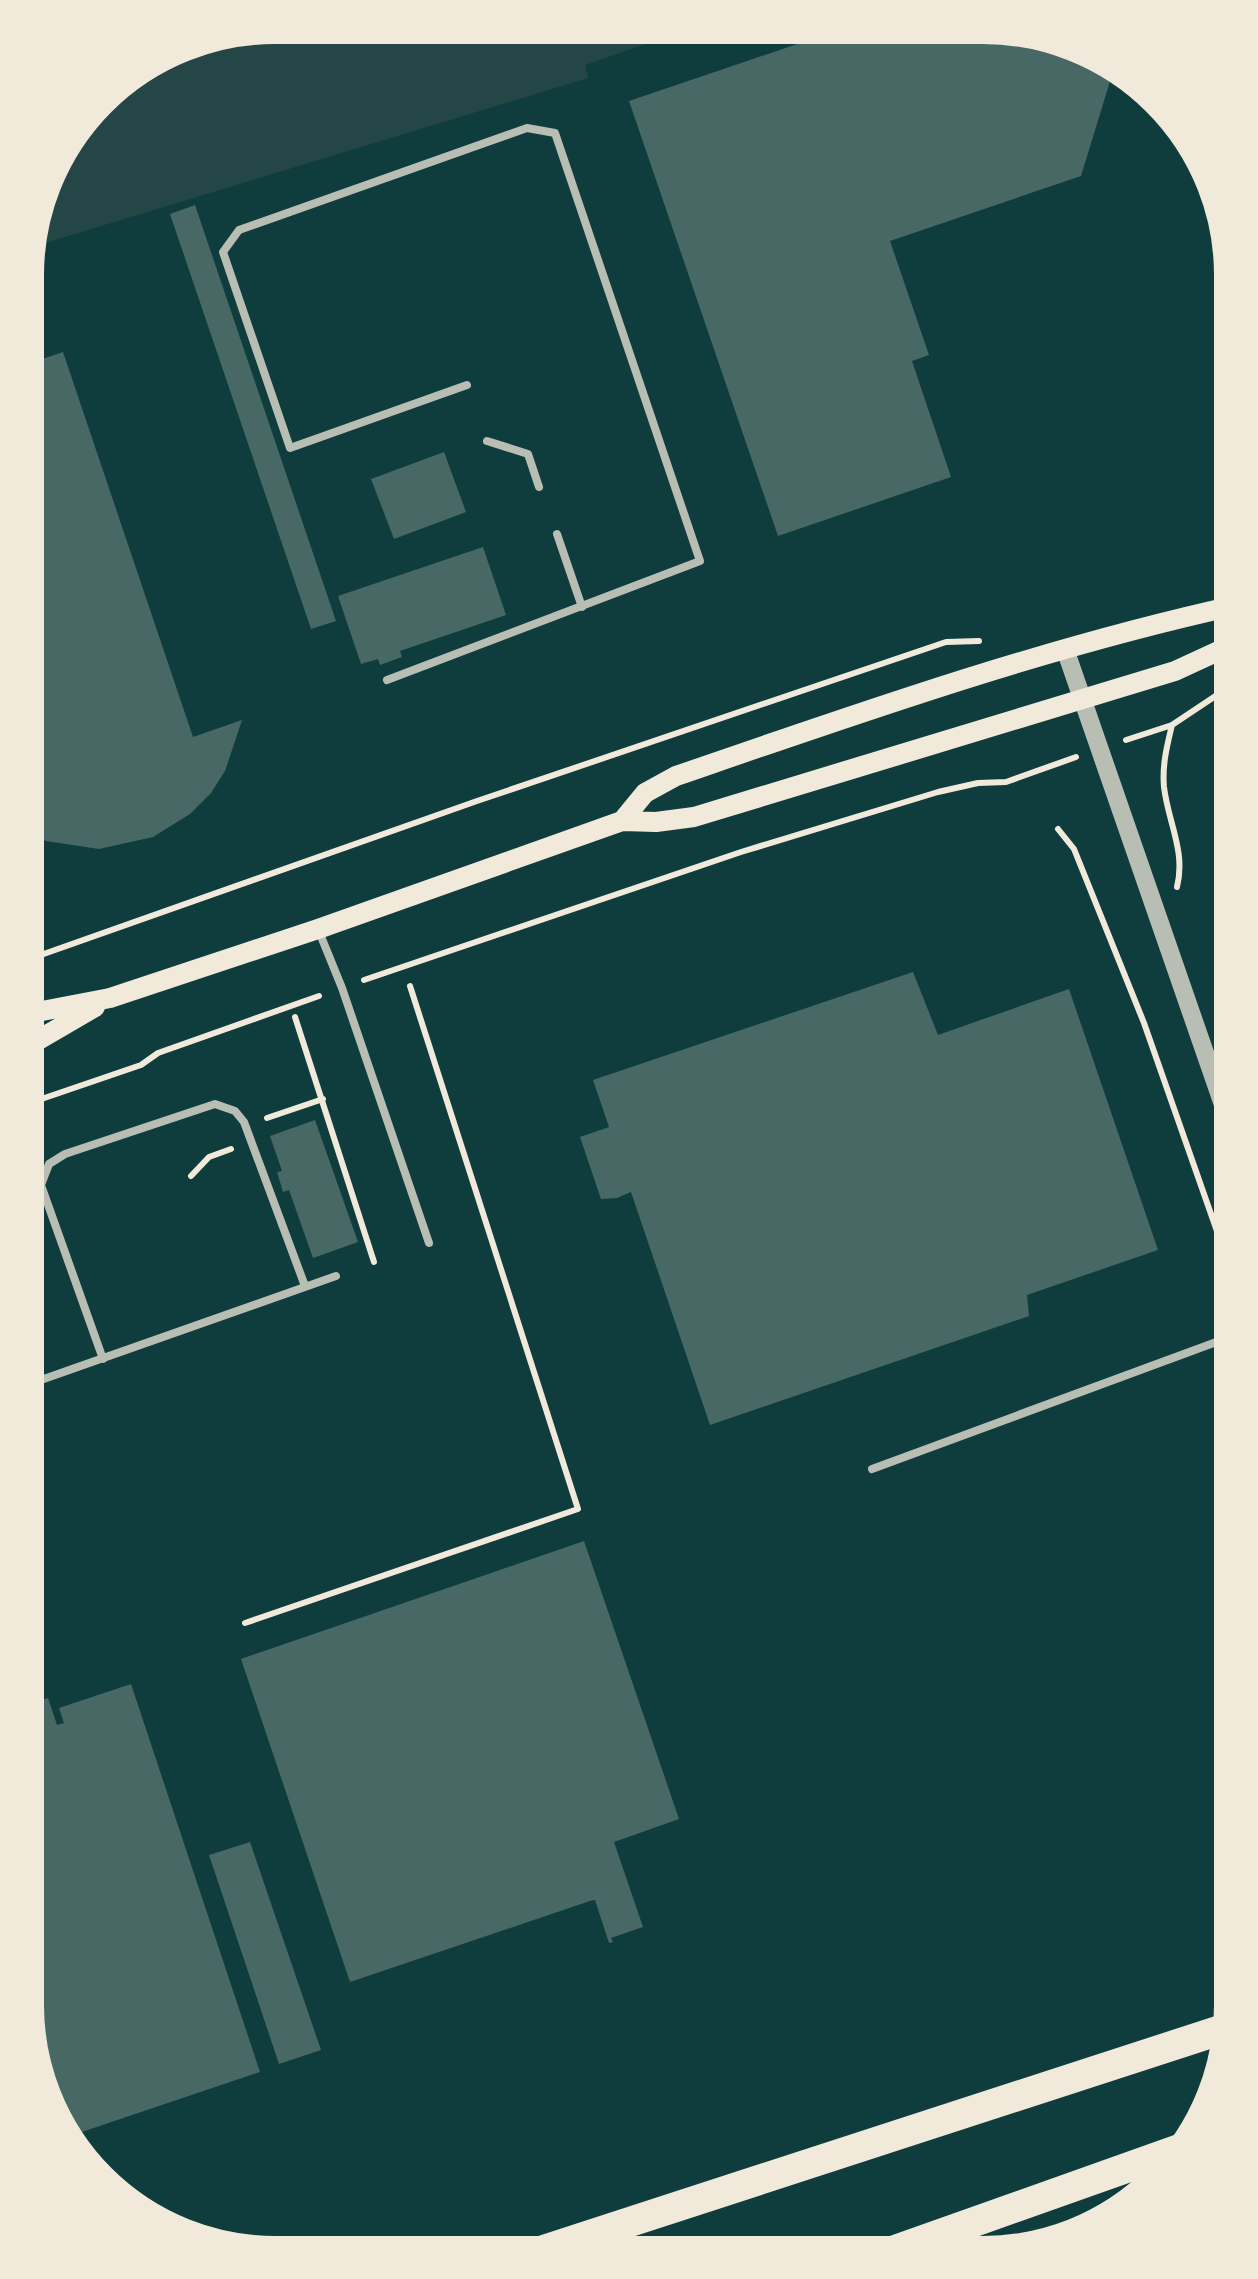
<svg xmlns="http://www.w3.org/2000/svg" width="1258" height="2279" viewBox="0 0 1258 2279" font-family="'Source Serif 4',serif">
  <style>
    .green { fill: #244646 }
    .building { fill: #486865 }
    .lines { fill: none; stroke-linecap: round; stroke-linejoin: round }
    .path { stroke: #f1e9da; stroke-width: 6 }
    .service { stroke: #b8beb3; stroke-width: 8 }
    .tertiary { stroke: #b8beb3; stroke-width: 18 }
    .secondary { stroke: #f1e9da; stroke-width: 20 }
    .motorway { stroke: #f1e9da; stroke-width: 30 }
    .rim { fill: none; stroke: #f1e9da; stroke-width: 12 }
  </style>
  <rect width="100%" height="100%" fill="#0f3d3e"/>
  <path class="green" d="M274,20L706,23L585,65L588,78L22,250L46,161L106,83L177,39Z"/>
  <path class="building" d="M813,23L1033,25L1115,65L1081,176L890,241L929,355L912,361L951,477L778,536L629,101L818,37Z
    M195,205L336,621L311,629L170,214Z
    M63,352L193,737L242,720L225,771L211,793L190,814L153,837L99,849L46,841L21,829L22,366Z
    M444,452L466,512L394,539L371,479Z
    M483,547L506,615L400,651L402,657L380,665L378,659L361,664L338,596Z
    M913,972L938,1035L1069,989L1158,1250L1027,1295L1029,1316L710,1425L631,1192L617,1198L601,1199L580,1137L609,1127L593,1080Z
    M315,1120L358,1242L313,1258L289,1190L283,1192L277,1172L282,1171L270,1136Z
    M584,1541L679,1819L614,1842L643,1927L611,1938L613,1942L609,1943L595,1900L590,1901L350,1982L241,1659Z
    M131,1684L260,2072L67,2137L34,2087L20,2005V1707L48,1698L57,1725L64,1723L59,1708Z
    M250,1842L321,2050L279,2064L209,1855Z"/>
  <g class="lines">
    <path class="path" d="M417,21L419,26L439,35L458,36L469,26V21
      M1126,740L1172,725
      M1058,829L1074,849L1144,1023L1238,1291
      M1177,887C1186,851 1168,822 1164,787C1162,765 1167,746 1172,725L1238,681
      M21,962L477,801L946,642L979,641
      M364,980L741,852L938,792L978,783L1006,782L1076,757
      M295,1017L374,1262
      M21,1106L141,1065L158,1053L319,996
      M267,1118L323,1099
      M191,1176L209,1157L231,1149
      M245,1623L578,1509L410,986"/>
    <path class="service" d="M487,441L528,454L539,487
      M557,534L582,607
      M387,680L700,561L555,133L527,128L239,230L223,252L290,448L467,385
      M318,929L342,988L429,1243
      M103,1359L41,1185L49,1164L65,1154L215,1104L235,1111L244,1122L305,1286
      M21,1387L336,1276
      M872,1469L1238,1334"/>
    <path class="tertiary" d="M1065,649L1238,1148"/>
    <path class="secondary" d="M622,821L645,793L676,776C862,712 1046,647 1238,605
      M21,1015L110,998L318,929L622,821L656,822L694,817L1175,671L1238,642
      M21,1050L95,1007"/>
    <path class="motorway" d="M519,2258L1236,2025
      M870,2259L1191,2145"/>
  </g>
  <path d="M0 0H1258V2279H0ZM275 38H983A237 237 0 0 1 1220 275V2005A237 237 0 0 1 983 2242H275A237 237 0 0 1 38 2005V275A237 237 0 0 1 275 38Z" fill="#f1e9da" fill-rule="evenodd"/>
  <path class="rim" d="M275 38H983A237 237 0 0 1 1220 275V2005A237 237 0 0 1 983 2242H275A237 237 0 0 1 38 2005V275A237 237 0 0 1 275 38Z"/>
</svg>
